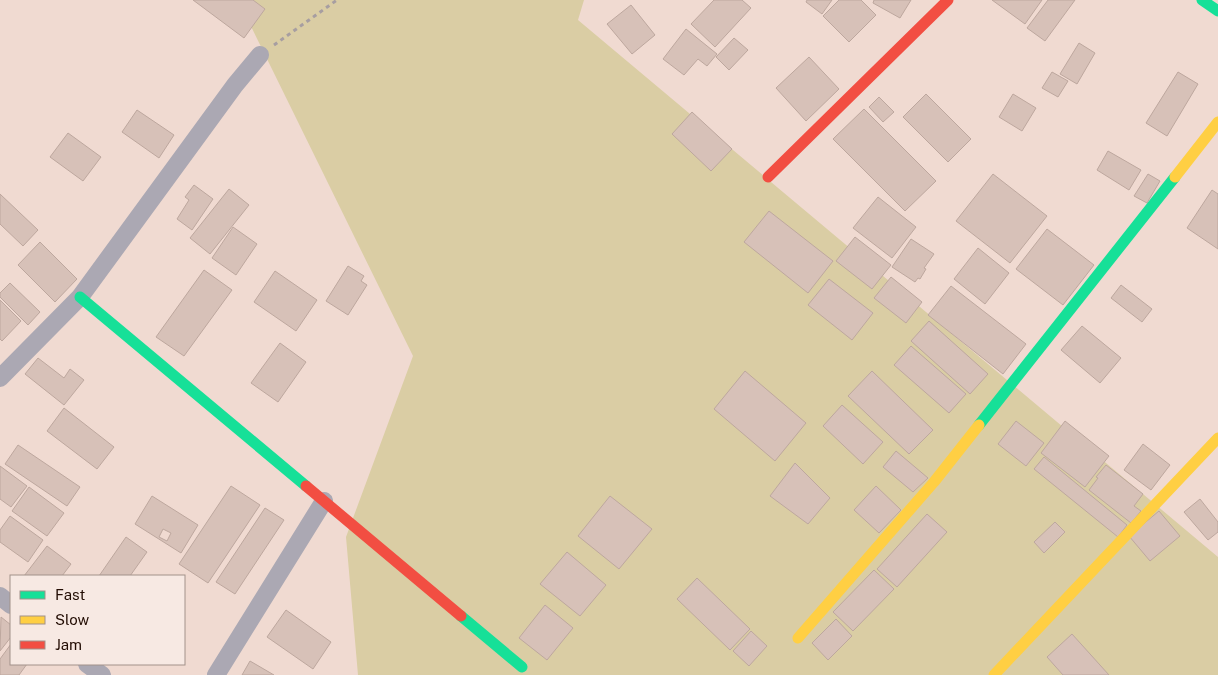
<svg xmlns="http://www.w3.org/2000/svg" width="1218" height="675" viewBox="0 0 1218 675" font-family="'Public Sans',sans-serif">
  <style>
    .green { fill: #dacda4 }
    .building { fill: #d7c1b8; stroke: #bda79e; fill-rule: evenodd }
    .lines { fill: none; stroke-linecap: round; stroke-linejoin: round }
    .path { stroke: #a79ea1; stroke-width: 3; stroke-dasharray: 4 4; stroke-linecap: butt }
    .street { stroke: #aba8b3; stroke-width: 18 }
    .fast { stroke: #16e098; stroke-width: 11 }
    .slow { stroke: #ffcf43; stroke-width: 11 }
    .jam { stroke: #f24e42; stroke-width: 11 }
  </style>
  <rect width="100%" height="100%" fill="#f0dad1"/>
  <path class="green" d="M238,0H584L578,20L1218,557V675H358L346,537L413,356Z"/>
  <path class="building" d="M193,0H253L265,9L244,38Z
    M714,0H742L751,8L715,47L691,24Z
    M807,0H832L822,14L806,2Z
    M839,0H861L876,15L849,42L823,16Z
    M874,0H911L900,18L873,3Z
    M992,0H1042L1025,24Z
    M1048,0H1075L1045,41L1027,28Z
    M631,5L655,35L632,54L607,24Z
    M686,29L717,54L707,66L698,59L684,75L663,59Z
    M734,38L748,50L729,70L716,57Z
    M1079,43L1095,53L1077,84L1060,74Z
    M809,57L839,89L806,121L776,88Z
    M1052,72L1068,81L1058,97L1042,88Z
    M1178,72L1198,84L1167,136L1146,123Z
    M926,94L971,139L948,162L903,117Z
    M1013,94L1036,108L1022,131L999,117Z
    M879,97L894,112L883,122L869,107Z
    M864,109L936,181L905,211L833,139Z
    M137,110L174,135L159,158L122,132Z
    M692,112L732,149L711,171L672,134Z
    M68,133L101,157L83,181L50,157Z
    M1108,151L1141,170L1129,190L1097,170Z
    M993,174L1047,216L1010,263L956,221Z
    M1148,174L1160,181L1147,203L1134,196Z
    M194,185L213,199L192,230L177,219L189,200L185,197Z
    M229,189L249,205L210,254L190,238Z
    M1212,190L1218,194V249L1187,228Z
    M0,194L38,230L23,246L0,224Z
    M878,197L916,227L892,258L853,228Z
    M769,211L833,261L808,293L744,242Z
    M233,227L257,244L236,275L212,258Z
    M1047,229L1094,265L1063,305L1016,269Z
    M855,237L891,265L872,289L836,261Z
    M911,239L934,254L924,268L926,269L920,279L918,278L915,282L892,267Z
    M40,242L77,279L55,302L18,265Z
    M978,248L1009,273L985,304L954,279Z
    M348,266L364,276L361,281L367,285L348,315L326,301Z
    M204,270L232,290L184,356L156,337Z
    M275,271L317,300L296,331L254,302Z
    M891,277L922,302L906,323L874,298Z
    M829,279L873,313L852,340L808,305Z
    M10,283L40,312L28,325L0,297V293Z
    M1121,285L1152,309L1142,322L1111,298Z
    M951,286L1026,344L1003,374L928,315Z
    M0,300L21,321L2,341L0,339Z
    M929,321L988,374L970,394L911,341Z
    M1082,326L1121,358L1100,383L1061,350Z
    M280,343L306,362L278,402L251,383Z
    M911,346L966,394L949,413L894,365Z
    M38,358L64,378L70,369L84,380L64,405L25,374Z
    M745,371L806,423L775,461L714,409Z
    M872,371L933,430L909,454L848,396Z
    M842,405L883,442L863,464L823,426Z
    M64,408L114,447L97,469L47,431Z
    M1016,421L1044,443L1026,466L998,444Z
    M1065,421L1109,456L1085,487L1041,453Z
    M1143,444L1170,465L1151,490L1124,470Z
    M18,445L80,487L67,506L5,464Z
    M896,451L928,478L913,492L883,467Z
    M1044,457L1127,525L1118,537L1034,469Z
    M795,463L830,498L808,524L770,496Z
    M1106,465L1143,494L1134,506L1141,511L1131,523L1089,490L1098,478L1096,477Z
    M0,466L27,486L11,507L0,499Z
    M231,486L260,505L208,583L179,564Z
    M876,486L901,510L879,533L854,510Z
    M29,487L64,513L47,536L12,511Z
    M152,496L198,525L181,553L135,524ZM163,529L171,533L167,541L159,537Z
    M610,496L652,529L619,569L578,536Z
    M1200,499L1218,522V532L1208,540L1184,512Z
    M265,508L284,520L235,594L216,582Z
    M1159,511L1180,536L1150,561L1129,536Z
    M927,514L947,532L897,587L877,569Z
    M10,516L43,540L28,562L0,542V530Z
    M1055,522L1065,532L1044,553L1034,542Z
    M126,537L147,552L130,576H99Z
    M47,546L71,564L62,576H24Z
    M567,552L606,585L580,616L540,584Z
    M874,570L894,589L853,631L833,612Z
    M697,578L750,629L730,650L677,599Z
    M545,605L573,628L547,660L519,638Z
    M286,610L331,642L313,669L267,637Z
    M1,617L11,625V637L0,651Z
    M836,619L852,636L828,660L812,643Z
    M751,631L767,646L749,666L733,651Z
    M1072,634L1109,675H1063L1047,657Z
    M11,644V664H27L19,675H0V659Z
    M250,661L274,675H242Z"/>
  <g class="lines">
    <path class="path" d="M274,45L337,0"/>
    <path class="street" d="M0,378L80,297L235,85L260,55
      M0,596L11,605
      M87,664L102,675
      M216,675L324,501"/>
    <path class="fast" d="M1202,0L1218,11
      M80,297L306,486
      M979,425L1175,177
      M461,616L522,667"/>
    <path class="slow" d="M1175,177L1218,122
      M798,638L934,482L979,425
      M994,675L1218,438"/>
    <path class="jam" d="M768,177L948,0
      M306,486L461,616"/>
  </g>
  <rect x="10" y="575" width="175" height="90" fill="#f7e9e3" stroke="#a2918a"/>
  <rect x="20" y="591" width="25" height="8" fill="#16e098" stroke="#a2918a"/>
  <text x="55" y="600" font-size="15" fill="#230d04">Fast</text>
  <rect x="20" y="616" width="25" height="8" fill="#ffcf43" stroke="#a2918a"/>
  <text x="55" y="625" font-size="15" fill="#230d04">Slow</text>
  <rect x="20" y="641" width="25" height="8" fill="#f24e42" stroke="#a2918a"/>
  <text x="55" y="650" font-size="15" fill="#230d04">Jam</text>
</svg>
